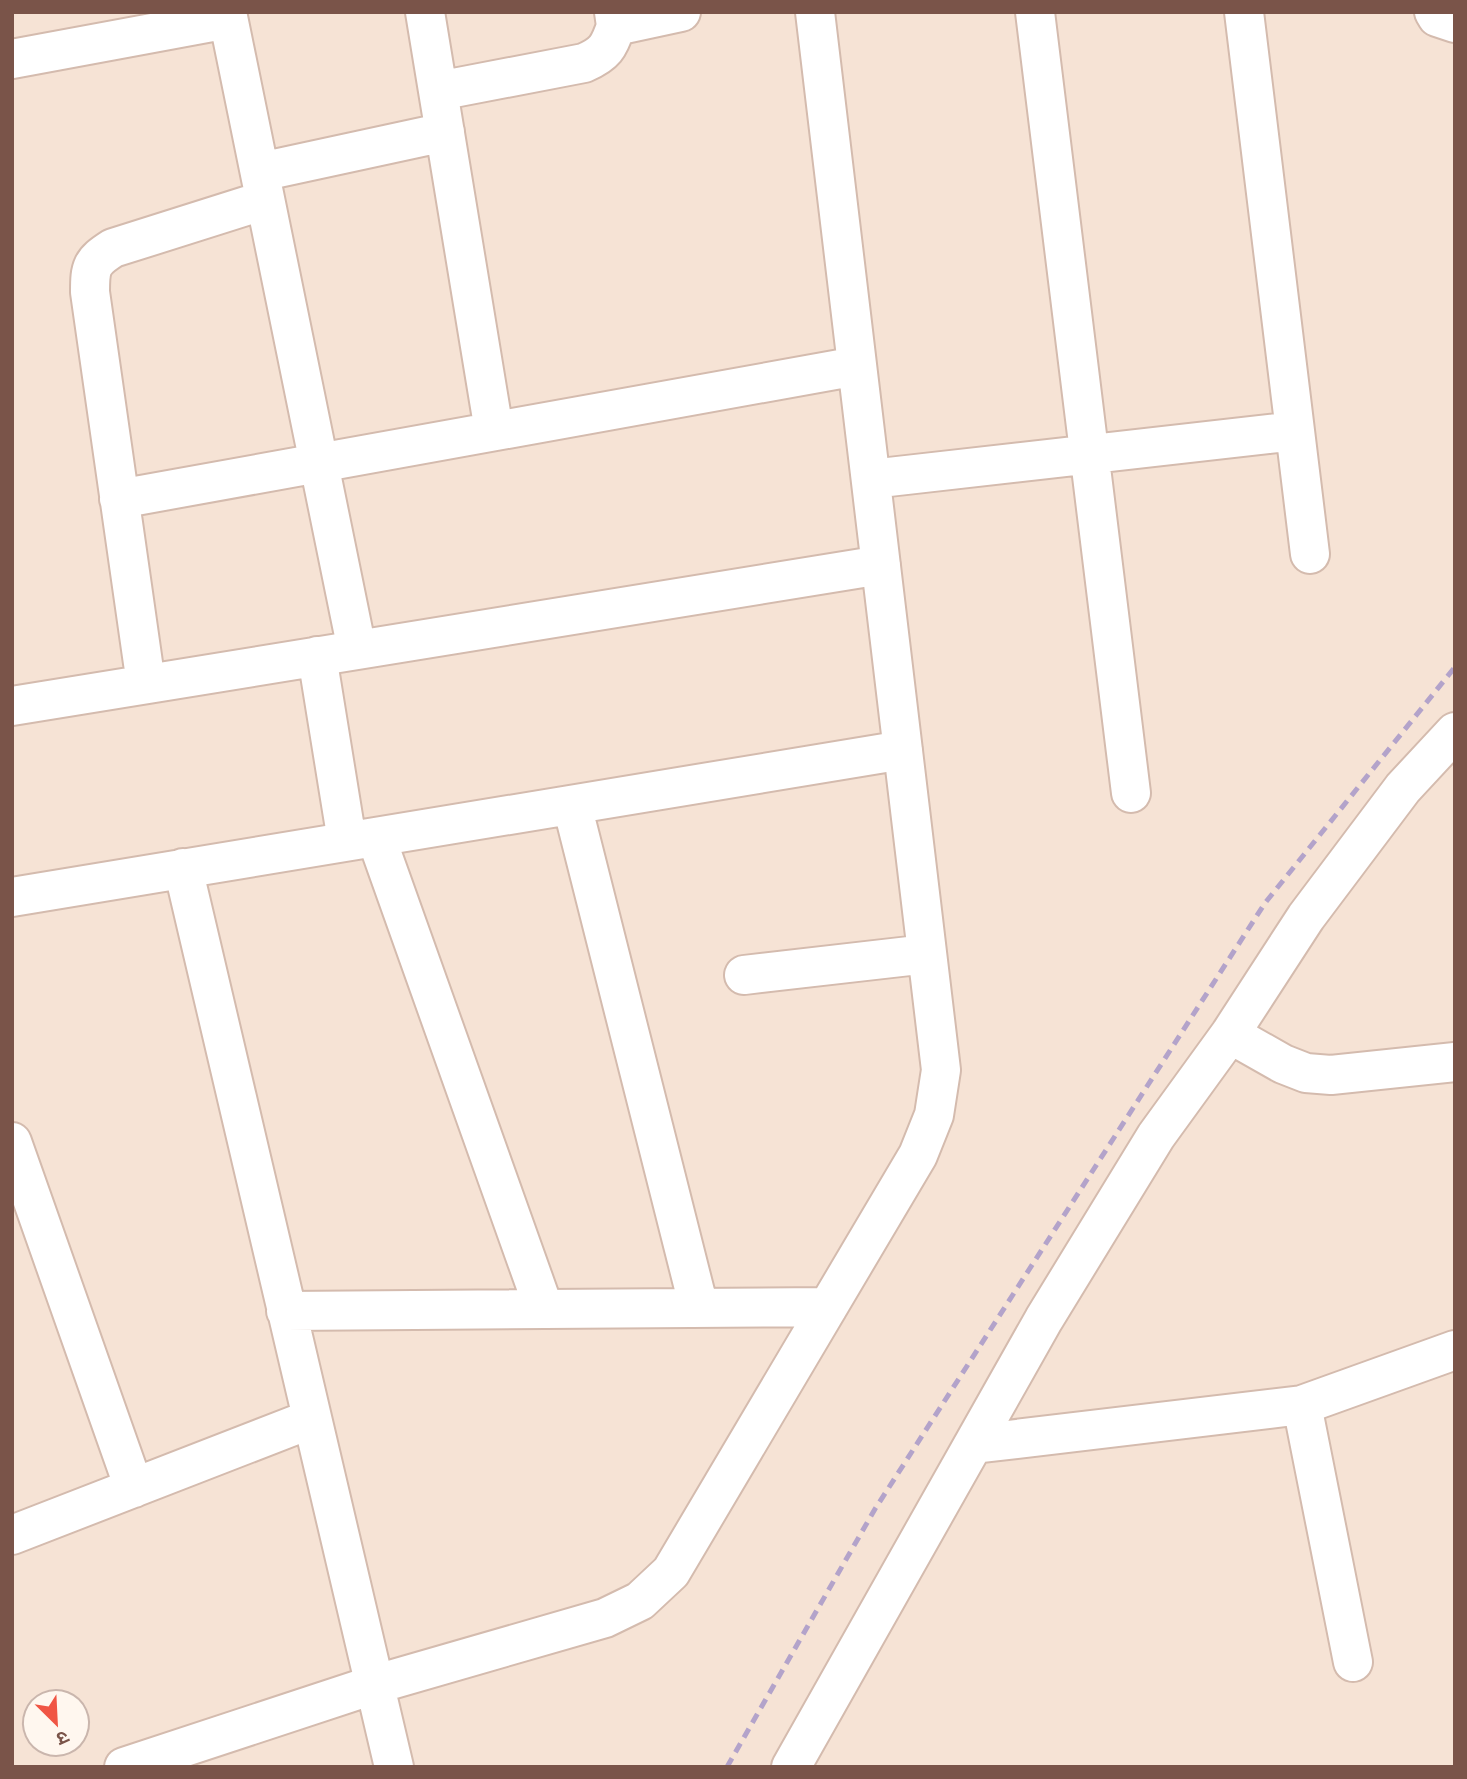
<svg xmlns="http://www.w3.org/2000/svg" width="1467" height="1779" viewBox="0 0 1467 1779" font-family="Ubuntu,'Noto Sans Devanagari',sans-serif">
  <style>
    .residential { fill: #f6e3d5; fill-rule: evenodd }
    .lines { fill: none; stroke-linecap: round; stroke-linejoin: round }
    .minor-casing { stroke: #d4bbae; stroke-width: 42 }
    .minor { stroke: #fff; stroke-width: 38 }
    .rail { stroke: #b3a3ca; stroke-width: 5; stroke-dasharray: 10 7; stroke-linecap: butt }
  </style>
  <rect width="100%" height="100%" fill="#fef2e7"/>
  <path class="residential" d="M12,12H1455V1767H12ZM35,1702H77V1744H35Z"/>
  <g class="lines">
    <defs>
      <path id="minor" d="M227,12L357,650
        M425,12L494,431
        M614,12L616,26L681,12
        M1035,12L1131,793
        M1244,12L1310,554
        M1434,12L1437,17L1455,23
        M12,59L228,19
        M438,91L584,63C605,54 609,47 616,26
        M260,172L445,132
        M871,479L1295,431
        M119,499L857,366
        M317,656L347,841
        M146,684L90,292C90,267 91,262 113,248L265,200
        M12,706L881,565
        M572,805L699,1308
        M376,837L544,1309
        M183,868L394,1767
        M12,897L903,750
        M744,975L927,954
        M1230,1034L1283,1064L1306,1073L1331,1075L1455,1062
        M12,1142L134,1488
        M286,1311L828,1307
        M1302,1405L1353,1662
        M974,1444L1302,1405L1455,1350
        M12,1535L311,1419
        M124,1767L373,1685L605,1618L640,1601L671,1572L918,1155L934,1115L941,1070L815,12
        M791,1767L1044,1319L1156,1136L1230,1034L1306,917L1403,788L1455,732"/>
    </defs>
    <use href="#minor" class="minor-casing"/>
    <use href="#minor" class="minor"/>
    <path class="rail" d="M727,1767L875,1509L1265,903L1455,667"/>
  </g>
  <rect width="1467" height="1779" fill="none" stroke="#7a5449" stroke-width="28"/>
  <g transform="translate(56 1723) rotate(156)"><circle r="33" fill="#fff7ef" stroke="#cab6ad" stroke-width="2"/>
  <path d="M0-5L12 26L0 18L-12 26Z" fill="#f05544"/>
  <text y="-10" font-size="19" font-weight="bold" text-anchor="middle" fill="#7a5449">उ</text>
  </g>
</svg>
